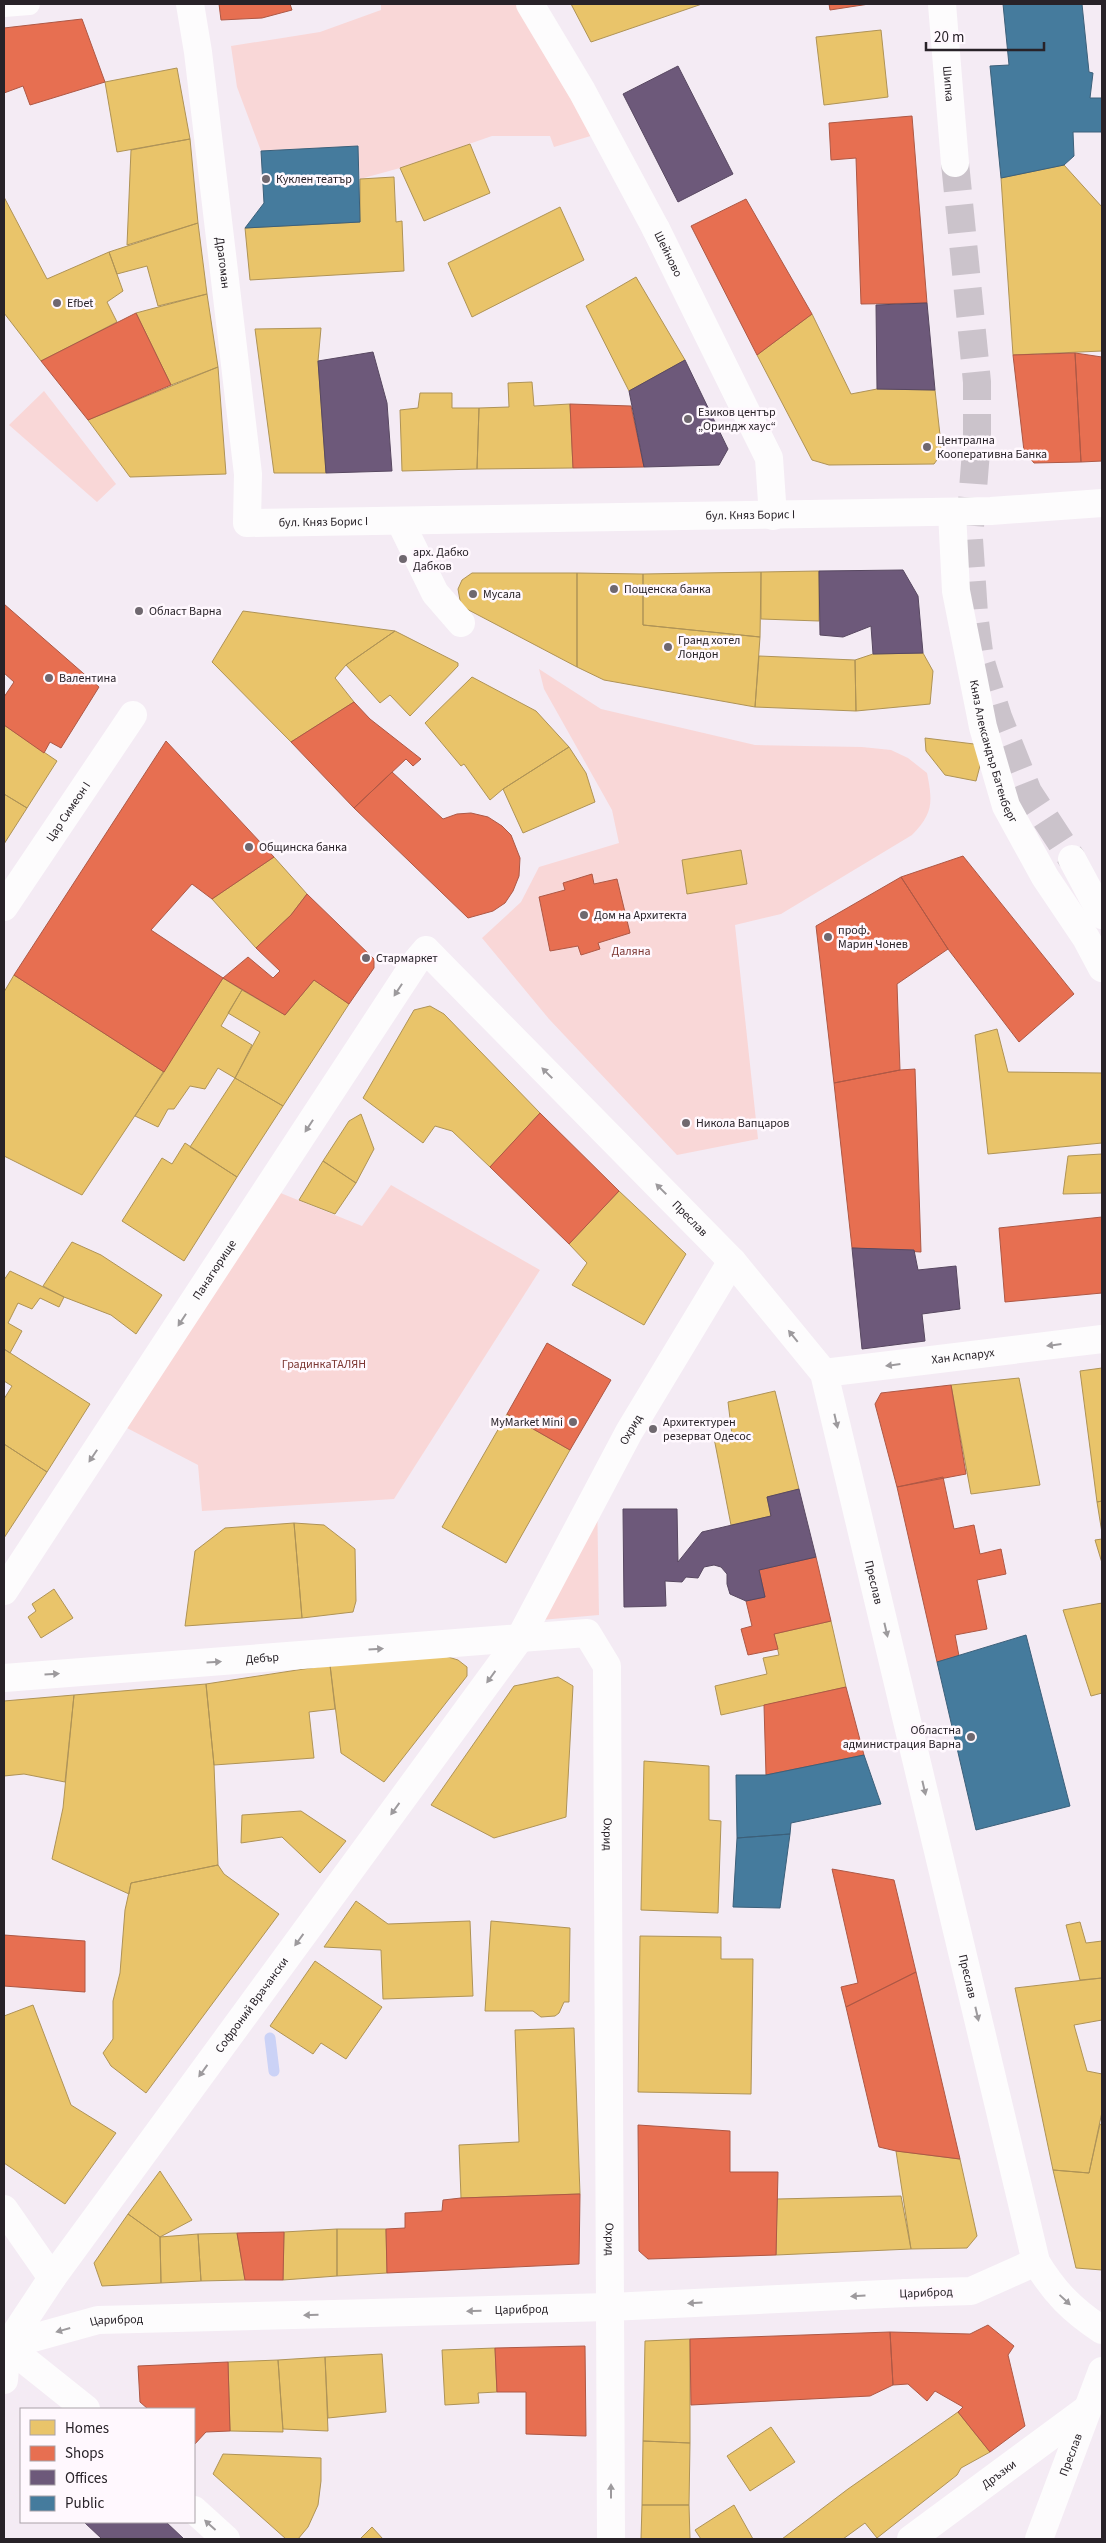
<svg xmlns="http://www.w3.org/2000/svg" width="1106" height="2543" viewBox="0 0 1106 2543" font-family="'Source Sans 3',sans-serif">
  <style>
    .green { fill: #f9d7d7 }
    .homes { fill: #e9c46a; stroke: #af9356 }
    .shops { fill: #e76f51; stroke: #ae5845 }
    .offices { fill: #6d597a; stroke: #584861 }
    .public { fill: #457b9d; stroke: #3c607a }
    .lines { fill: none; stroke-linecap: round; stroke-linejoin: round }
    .stream { stroke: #cbd2f6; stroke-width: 11 }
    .tertiary-tunnel { stroke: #cbc3cb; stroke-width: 28; stroke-dasharray: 28 14; stroke-linecap: butt }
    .service { stroke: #fdfcfd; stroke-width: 22 }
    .pedestrian { stroke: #fdfcfd; stroke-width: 28 }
    .minor { stroke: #fdfcfd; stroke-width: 28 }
    .tertiary { stroke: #fdfcfd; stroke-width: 28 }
    .oneway { fill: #9d9a9d }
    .poi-dot { fill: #6f686f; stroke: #fff8fe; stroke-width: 2 }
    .labels { text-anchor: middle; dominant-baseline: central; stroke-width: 5; stroke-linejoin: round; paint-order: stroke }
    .street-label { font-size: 12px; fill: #282228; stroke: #fff8fe }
    .poi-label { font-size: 12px; fill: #282228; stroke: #fff8fe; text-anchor: start }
    .park-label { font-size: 12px; fill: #7c3733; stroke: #fff8fe }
  </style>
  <rect width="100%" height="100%" fill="#f4ebf4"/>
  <path class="green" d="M381,4H530L604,132L554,147L550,136H492L400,168L360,179L358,146L261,151L237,87L231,46L320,32L381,10Z
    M44,391L116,484L97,502L9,425Z
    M539,669L601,709L755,745L862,747L891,750L908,758L927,773C933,803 933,813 912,835L781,914L735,925L758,1139L677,1155L549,1019L482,938L521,902L539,867L619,843L612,810L544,689Z
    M391,1185L540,1270L394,1499L202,1511L198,1465L127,1428L278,1192L362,1226Z
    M597,1493L599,1615L529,1621Z"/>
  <path class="homes" d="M571,4H702L591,42Z
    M881,30L888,97L824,105L816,37Z
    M177,68L190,139L117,152L105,82Z
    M190,139L198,223L127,245L131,150Z
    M470,144L490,193L424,221L400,168Z
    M1064,165L1102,207V351L1013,355L1001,178Z
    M394,177L396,222L402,221L404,271L250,280L245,228L360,222V179Z
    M4,197L47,279L109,252L123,291L107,302L117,322L41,361L4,313Z
    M560,207L584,260L472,317L448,263Z
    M198,223L207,294L158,306L147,266L117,274L109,252Z
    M636,277L685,360L629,391L586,306Z
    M207,294L218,367L171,385L136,313Z
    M812,314L851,394L877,389L935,390L942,453L934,464L829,465L812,460L757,355Z
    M321,328L318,361L326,473H274L255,329Z
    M218,367L226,474L130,477L88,420Z
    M532,382L534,406L570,404L573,468L477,469L479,408L509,407L508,383Z
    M420,393H452V408H479L477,469L402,471L400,410L418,408Z
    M819,571V621L761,619V572Z
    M761,572L760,637L643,625V574Z
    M472,573H577V667L461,606L458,589L462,580Z
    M577,573L643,574V625L760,637L755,707L604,680L577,667Z
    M243,611L395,631L346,665L335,678L354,702L291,742L212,662Z
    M395,631L458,663V666L410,716L390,695L380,703L346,665Z
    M923,653L933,671L930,704L856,711L855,660L873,654Z
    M759,656L855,660L856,711L755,707Z
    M472,677L536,711L569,747L503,789L490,800L464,764L461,766L425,723Z
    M4,725L57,761L27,808L4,794Z
    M925,738L974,744L981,762L976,781L945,775L926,751Z
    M569,747L586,773L595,802L523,833L503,789Z
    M4,794L27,808L4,844Z
    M741,850L747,884L687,894L682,860Z
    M274,857L307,894L291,915L256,948L212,899Z
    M14,975L164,1072L82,1195L4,1156V992Z
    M223,978L242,990L221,1026L252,1045L235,1078L218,1068L205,1089L190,1086L174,1109H168L158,1127L135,1116Z
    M314,980L349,1004L283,1106L235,1078L260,1032L228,1013L242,990L285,1015Z
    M430,1006L444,1014L540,1113L490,1167L452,1131L435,1126L423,1143L363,1098L414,1010Z
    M997,1029L1008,1072L1102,1073V1143L988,1154L975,1035Z
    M235,1078L283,1106L237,1177L190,1147Z
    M361,1114L374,1149L356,1183L323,1161L349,1121Z
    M185,1143L237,1177L184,1261L122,1221L162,1158L172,1164Z
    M1102,1154V1193L1063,1194L1068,1156Z
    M323,1161L356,1183L335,1214L299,1200Z
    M619,1191L686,1254L644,1325L572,1285L587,1263L569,1244Z
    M72,1242L101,1255L162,1295L136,1334L111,1315L64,1297L43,1286Z
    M10,1271L64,1297L59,1307L40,1298L32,1309L18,1303L8,1323L22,1331L10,1353L4,1349V1280Z
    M4,1349L90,1404L47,1472L4,1444V1399L12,1386L4,1381Z
    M1102,1368V1501L1097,1502L1080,1371Z
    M1019,1378L1040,1485L971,1494L951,1385Z
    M775,1391L799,1489L767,1497L771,1516L731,1525L714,1438L732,1435L728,1402Z
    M507,1414L570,1450L506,1563L442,1527Z
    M4,1444L47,1472L4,1538Z
    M1102,1501V1533L1097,1502Z
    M294,1523L302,1618L185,1626L195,1551L225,1528Z
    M294,1523L324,1525L355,1549L356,1601L353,1612L302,1618Z
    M1102,1539V1563L1095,1540Z
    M54,1589L73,1618L41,1638L28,1617L36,1611L32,1604Z
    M1102,1603V1693L1091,1696L1063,1610Z
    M831,1621L846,1687L721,1715L715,1686L767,1674L763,1658L779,1655L774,1634Z
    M445,1656L458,1660L467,1667V1676L384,1782L341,1753L330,1665Z
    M330,1665L335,1709L309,1712L314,1758L214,1765L206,1684Z
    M558,1677L573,1686L566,1817L494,1838L431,1805L514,1686Z
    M206,1684L214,1765L218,1865L131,1883L129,1894L52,1859L63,1808L74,1695Z
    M74,1695L65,1782L24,1774L4,1776V1701Z
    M644,1761L709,1766V1820L721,1821L718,1913L641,1910Z
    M301,1811L346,1841L320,1873L282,1837L241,1843L242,1815Z
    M218,1865L224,1874L279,1914L146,2093L111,2066L103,2053L113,2039V2001L120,1973L125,1910L131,1883Z
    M356,1901L388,1924L470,1921L473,1996L383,1999L381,1950L324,1947Z
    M491,1921L570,1928L569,2002H564L559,2013L555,2016L541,2017L533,2011H485Z
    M1080,1922L1086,1943L1102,1941V1978L1080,1980L1066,1925Z
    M640,1936L721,1937V1959H753L751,2094L638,2092Z
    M315,1961L382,2007L346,2059L321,2043L313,2054L270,2026Z
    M1102,1978V2020L1074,2025L1087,2071L1102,2074V2112L1089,2173L1053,2170L1015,1988Z
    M33,2005L71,2105L116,2133L65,2204L4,2163V2016Z
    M574,2028L580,2194L461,2198L459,2145L519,2142L515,2030Z
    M1100,2124L1102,2125V2270L1076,2268L1053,2170L1089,2173Z
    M896,2151L960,2159L977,2236L967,2248L911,2249Z
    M160,2171L192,2220L160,2237L128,2214Z
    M901,2196L911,2249L776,2255L777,2199Z
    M128,2214L160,2237L161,2283L102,2286L94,2263Z
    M337,2229H386L387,2273L337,2276Z
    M337,2229V2276L283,2280L284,2232Z
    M237,2233L245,2280L201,2281L198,2234Z
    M198,2234L201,2281L161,2283L160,2237Z
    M690,2339V2443L643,2441L645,2341Z
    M495,2348L497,2392L478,2393L479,2403L445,2405L442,2350Z
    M382,2354L386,2412L328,2418L325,2357Z
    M325,2357L328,2431L283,2429L278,2360Z
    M278,2360L283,2432L230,2431L228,2362Z
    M958,2412L990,2452L961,2468L957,2475L877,2538L865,2523L843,2539H782L848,2489Z
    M771,2427L795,2462L750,2491L727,2456Z
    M643,2441L690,2443L689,2505H642Z
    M223,2454L321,2458V2481L318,2505L308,2527L298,2539H286L213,2474Z
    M642,2505H689L690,2539H641Z
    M734,2505L753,2539H701L695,2530Z
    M372,2527L383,2539H360Z"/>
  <path class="shops" d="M219,4H290L292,10L262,18L221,20Z
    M829,4H869L830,10Z
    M82,19L105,82L30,105L23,86L4,93V28Z
    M912,116L927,303L861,304L856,158L831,160L829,123Z
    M746,199L812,314L757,355L691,226Z
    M136,313L171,385L88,420L41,361Z
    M1075,353L1081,462L1034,463L1024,451L1013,355Z
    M1075,353L1102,357V461L1081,462Z
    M570,404L631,406L644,467L573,468Z
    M4,604L99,687L61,748L50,742L44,753L4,725V697L14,682L4,673Z
    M354,702L370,719L421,759L413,766L406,759L354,808L291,742Z
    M166,741L274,857L212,899L192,884L151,930L223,978L164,1072L14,975Z
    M392,772L443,819L457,814L471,813L488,817L502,826L511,835L520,858L519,876L513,891L505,903L493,911L468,918L354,808Z
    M963,856L1074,994L1019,1042L948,949L901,877Z
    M592,874L594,884L617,879L630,933L598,943L600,949L581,955L578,946L550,951L539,897L565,890L563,883Z
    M901,877L948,949L897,984L900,1070L834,1083L816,926Z
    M307,894L374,959V968L349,1004L314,980L285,1015L223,978L248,957L273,978L280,971L256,948L291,915Z
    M915,1069L921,1252L852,1248L834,1083L900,1070Z
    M540,1113L619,1191L569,1244L490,1167Z
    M1102,1217V1293L1005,1302L999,1228Z
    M547,1343L611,1380L570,1450L507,1414Z
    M951,1385L966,1474L897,1487L875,1404L881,1393Z
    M943,1477L954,1529L974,1525L980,1554L1001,1549L1006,1574L977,1580L987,1629L955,1635L959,1656L937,1662L897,1487Z
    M816,1557L831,1621L774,1634L778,1649L748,1655L741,1629L752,1626L746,1601L765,1597L759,1570Z
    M846,1687L864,1755L766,1775L764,1705Z
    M832,1869L894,1880L916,1972L846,2007L841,1987L858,1983Z
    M4,1935L85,1941V1992L4,1986Z
    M916,1972L960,2159L896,2151L879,2147L846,2007Z
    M638,2125L730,2131V2172H778L776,2255L648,2259L639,2251Z
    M580,2194L579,2264L387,2273L386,2229L405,2228V2213L442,2211L443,2200L461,2198Z
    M284,2232L283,2280H245L237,2233Z
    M988,2325L1014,2346L1008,2355L1025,2426L990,2452L958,2412L963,2407L935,2391L927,2401L908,2384L893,2385L890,2332L970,2334Z
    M890,2332L893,2385L870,2396L691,2405L690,2339Z
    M585,2346L586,2436L526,2434V2392H497L495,2348Z
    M228,2362L230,2431L206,2432L194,2445V2409H148L140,2402L138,2366Z"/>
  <path class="offices" d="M678,66L733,174L678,202L623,94Z
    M927,303L935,390L877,389L876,305Z
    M373,352L387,403L392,471L326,473L318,361Z
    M685,360L728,449L719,465L644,467L629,391Z
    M903,570L918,596L923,653L873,654L871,626L843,637L820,635L819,571Z
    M852,1248L914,1250L918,1270L956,1266L960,1309L922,1314L925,1341L862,1349Z
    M799,1489L816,1557L759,1570L765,1597L746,1601L730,1594L727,1584V1574L721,1567L714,1565L704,1567L698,1578L686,1577L682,1582L665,1581L666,1606L624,1607L623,1509H677L678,1562L702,1532L771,1516L767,1497Z
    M84,2522H166L184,2539H102Z"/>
  <path class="public" d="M1003,4H1082L1089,72L1093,73L1090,98H1102V132H1073L1074,156L1064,165L1001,178L990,66L1009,65Z
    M358,146L360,222L245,228L264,203L261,151Z
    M1026,1635L1070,1806L976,1830L937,1662Z
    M864,1755L881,1804L791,1823L790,1834L737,1838L736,1775H766Z
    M790,1834L780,1908L733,1907L737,1838Z"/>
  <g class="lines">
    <path class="stream" d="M270,2038L274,2071"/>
    <path class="tertiary-tunnel" d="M955,163L977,382V439L969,539L974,614L980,659L998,717L1028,792L1072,859"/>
    <path class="service" d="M4,6L29,4"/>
    <g class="pedestrian">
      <path id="s1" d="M190,4L198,52L248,474L247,523L991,511L1102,503"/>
      <path id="s2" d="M656,229L769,458L773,516"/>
      <path id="s3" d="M952,512L956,591L983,727L1006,806L1045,877L1086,938L1102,968"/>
      <path d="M400,521L435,593L461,623"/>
      <path id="s4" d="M4,907L133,715"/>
      <path id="s5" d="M520,1638L587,1633L607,1666L610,2307"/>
      <path id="s6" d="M520,1638L629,1432L732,1261"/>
      <path d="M906,2293L971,2291L1036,2262"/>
      <path id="s7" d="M911,2539L1087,2409"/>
    </g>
    <g class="minor">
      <path d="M530,4L582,91L656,229"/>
      <path id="s8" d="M824,1373L1102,1339"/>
      <path id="s9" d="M4,1591L415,963L426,950L732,1261L824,1373L1036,2262C1055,2293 1072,2310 1102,2330"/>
      <path id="s10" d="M4,1678L520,1638"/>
      <path d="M4,2209L52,2278"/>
      <path d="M610,2307L611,2539"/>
      <path id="s11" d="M4,2346L98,2320L610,2307L906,2293"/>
      <path d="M7,2346L86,2409"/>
      <path id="s12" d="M4,2380L7,2346L52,2278L520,1638"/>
      <path d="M194,2510L226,2539"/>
    </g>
    <g class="tertiary">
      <path id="s13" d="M942,4L955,163"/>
      <path d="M1072,859L1102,915"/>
      <path id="s14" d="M1039,2539L1102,2371"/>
    </g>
  </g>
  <defs><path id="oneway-solid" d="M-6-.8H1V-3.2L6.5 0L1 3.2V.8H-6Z" transform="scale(1.25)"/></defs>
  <g class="oneway">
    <use href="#oneway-solid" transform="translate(398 990) rotate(123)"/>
    <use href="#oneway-solid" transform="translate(547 1073) rotate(-135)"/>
    <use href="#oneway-solid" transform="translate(309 1126) rotate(123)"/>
    <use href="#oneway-solid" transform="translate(661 1189) rotate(-135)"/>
    <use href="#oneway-solid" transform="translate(182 1320) rotate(123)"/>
    <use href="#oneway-solid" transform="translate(793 1336) rotate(-129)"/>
    <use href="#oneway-solid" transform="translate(1054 1345) rotate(173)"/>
    <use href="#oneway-solid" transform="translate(893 1365) rotate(173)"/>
    <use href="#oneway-solid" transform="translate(836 1421) rotate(77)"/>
    <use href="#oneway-solid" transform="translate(93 1456) rotate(124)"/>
    <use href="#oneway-solid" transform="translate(886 1630) rotate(77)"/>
    <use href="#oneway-solid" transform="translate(376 1649) rotate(-4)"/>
    <use href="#oneway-solid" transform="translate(214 1662) rotate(-4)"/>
    <use href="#oneway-solid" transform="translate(52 1674) rotate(-4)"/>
    <use href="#oneway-solid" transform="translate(491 1677) rotate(126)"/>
    <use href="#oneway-solid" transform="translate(924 1788) rotate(77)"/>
    <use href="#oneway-solid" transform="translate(395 1809) rotate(126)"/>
    <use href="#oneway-solid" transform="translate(299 1940) rotate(126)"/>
    <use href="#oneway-solid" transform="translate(977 2014) rotate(77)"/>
    <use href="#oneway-solid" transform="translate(203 2071) rotate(126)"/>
    <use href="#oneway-solid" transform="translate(858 2296) rotate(177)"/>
    <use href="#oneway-solid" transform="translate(1065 2300) rotate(43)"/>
    <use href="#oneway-solid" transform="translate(695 2303) rotate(177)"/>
    <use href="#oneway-solid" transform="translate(474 2311) rotate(179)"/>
    <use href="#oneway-solid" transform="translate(311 2315) rotate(179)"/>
    <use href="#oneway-solid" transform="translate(63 2330) rotate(164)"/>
    <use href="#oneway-solid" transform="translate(611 2491) rotate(-90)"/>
    <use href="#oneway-solid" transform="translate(210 2525) rotate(-138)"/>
  </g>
  <g class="poi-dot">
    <circle cx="266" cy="179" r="5"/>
    <circle cx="57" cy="303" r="5"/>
    <circle cx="688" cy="419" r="5"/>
    <circle cx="927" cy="447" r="5"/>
    <circle cx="403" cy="559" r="5"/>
    <circle cx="614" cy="589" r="5"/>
    <circle cx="473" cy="594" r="5"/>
    <circle cx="139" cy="611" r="5"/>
    <circle cx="668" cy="647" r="5"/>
    <circle cx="49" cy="678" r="5"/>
    <circle cx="249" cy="847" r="5"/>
    <circle cx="584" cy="915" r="5"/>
    <circle cx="828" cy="937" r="5"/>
    <circle cx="366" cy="958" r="5"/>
    <circle cx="686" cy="1123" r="5"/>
    <circle cx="573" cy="1422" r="5"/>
    <circle cx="653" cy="1429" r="5"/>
    <circle cx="971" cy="1737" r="5"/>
  </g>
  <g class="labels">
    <g class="street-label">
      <text stroke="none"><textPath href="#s13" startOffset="80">Шипка</textPath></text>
      <text stroke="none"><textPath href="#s2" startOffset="28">Шейново</textPath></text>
      <text stroke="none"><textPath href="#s1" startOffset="261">Драгоман</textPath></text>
      <text stroke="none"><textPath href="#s1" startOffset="1026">бул. Княз Борис I</textPath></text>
      <text stroke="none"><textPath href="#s1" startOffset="599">бул. Княз Борис I</textPath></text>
      <text stroke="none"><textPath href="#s3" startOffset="244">Княз Александър Батенберг</textPath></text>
      <text stroke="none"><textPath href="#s4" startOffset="115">Цар Симеон I</textPath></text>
      <text stroke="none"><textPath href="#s9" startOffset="1144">Преслав</textPath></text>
      <text stroke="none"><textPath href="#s9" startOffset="384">Панагюрище</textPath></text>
      <text stroke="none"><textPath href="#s8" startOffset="140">Хан Аспарух</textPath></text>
      <text stroke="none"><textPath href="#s6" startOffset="236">Охрид</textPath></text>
      <text stroke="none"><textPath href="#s9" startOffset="1564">Преслав</textPath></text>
      <text stroke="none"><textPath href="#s10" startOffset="259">Дебър</textPath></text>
      <text stroke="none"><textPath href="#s5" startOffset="274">Охрид</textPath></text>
      <text stroke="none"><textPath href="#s9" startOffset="1969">Преслав</textPath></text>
      <text stroke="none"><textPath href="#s12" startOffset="454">Софроний Врачански</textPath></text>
      <text stroke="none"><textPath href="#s5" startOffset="679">Охрид</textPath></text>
      <text transform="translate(926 2293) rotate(-2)">Цариброд</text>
      <text stroke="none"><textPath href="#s11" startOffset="521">Цариброд</textPath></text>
      <text stroke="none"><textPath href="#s11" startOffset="116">Цариброд</textPath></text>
      <text stroke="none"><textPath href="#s14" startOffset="90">Преслав</textPath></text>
      <text stroke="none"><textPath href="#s7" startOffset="109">Дръзки</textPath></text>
    </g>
    <g class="poi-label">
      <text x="276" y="179">Куклен театър</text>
      <text x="67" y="303">Efbet</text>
      <text x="698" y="412">Езиков център<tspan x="698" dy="14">„Ориндж хаус“</tspan></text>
      <text x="937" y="440">Централна<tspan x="937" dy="14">Кооперативна Банка</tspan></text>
      <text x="413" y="552">арх. Дабко<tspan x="413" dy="14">Дабков</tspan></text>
      <text x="624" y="589">Пощенска банка</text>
      <text x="483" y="594">Мусала</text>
      <text x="149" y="611">Област Варна</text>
      <text x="678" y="640">Гранд хотел<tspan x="678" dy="14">Лондон</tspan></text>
      <text x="59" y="678">Валентина</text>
      <text x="259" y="847">Общинска банка</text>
      <text x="594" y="915">Дом на Архитекта</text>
      <text x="838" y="930">проф.<tspan x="838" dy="14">Марин Чонев</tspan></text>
      <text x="376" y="958">Стармаркет</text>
      <text x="696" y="1123">Никола Вапцаров</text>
      <text x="563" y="1422" text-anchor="end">MyMarket Mini</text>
      <text x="663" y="1422">Архитектурен<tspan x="663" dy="14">резерват Одесос</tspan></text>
      <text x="961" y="1730" text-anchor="end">Областна<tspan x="961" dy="14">администрация Варна</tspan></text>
    </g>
    <g class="park-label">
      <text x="631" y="951">Даляна</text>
      <text x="324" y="1364">ГрадинкаТАЛЯН</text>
    </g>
  </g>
  <rect width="1106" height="2543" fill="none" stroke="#282228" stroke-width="10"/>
  <rect x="20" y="2408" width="175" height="115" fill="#fff8fe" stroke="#a9a2a8"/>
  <rect x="30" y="2420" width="25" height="15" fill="#e9c46a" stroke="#a9a2a8"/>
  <text x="65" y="2433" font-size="15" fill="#282228">Homes</text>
  <rect x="30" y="2446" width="25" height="15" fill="#e76f51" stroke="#a9a2a8"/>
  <text x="65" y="2458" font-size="15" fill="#282228">Shops</text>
  <rect x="30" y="2470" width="25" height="15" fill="#6d597a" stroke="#a9a2a8"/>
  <text x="65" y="2483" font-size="15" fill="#282228">Offices</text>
  <rect x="30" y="2496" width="25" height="15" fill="#457b9d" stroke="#a9a2a8"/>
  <text x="65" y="2508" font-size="15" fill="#282228">Public</text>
  <path d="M926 42v8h118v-8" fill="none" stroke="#282228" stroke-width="2.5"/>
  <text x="934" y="42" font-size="15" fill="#282228" stroke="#fff8fe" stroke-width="4" paint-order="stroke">20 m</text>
</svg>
